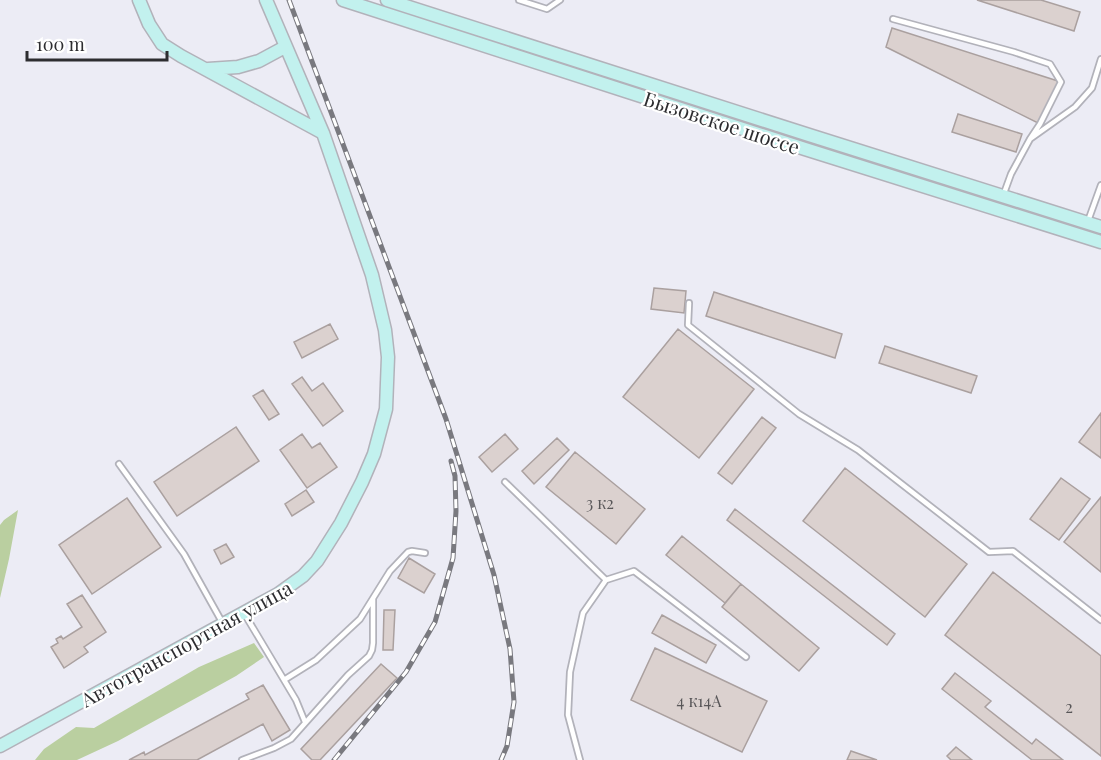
<svg xmlns="http://www.w3.org/2000/svg" width="1101" height="760" viewBox="0 0 1101 760" font-family="'Playfair Display',serif">
  <style>
    .green { fill: #bacfa0 }
    .building { fill: #dbd1cf; stroke: #aaa09f; stroke-width: 1.5 }
    .lines { fill: none; stroke-linecap: round; stroke-linejoin: round }
    .service-casing { stroke: #b2b2ba; stroke-width: 8 }
    .secondary-casing { stroke: #b2b2ba; stroke-width: 15 }
    .service { stroke: #fff; stroke-width: 4.5 }
    .secondary { stroke: #c2f1ee; stroke-width: 12 }
    .rail-casing { stroke: #79797f; stroke-width: 5 }
    .rail { stroke: #fff; stroke-width: 3; stroke-dasharray: 9; stroke-linecap: butt }
    .labels { text-anchor: middle; dominant-baseline: central; stroke-width: 4.5; stroke-linejoin: round; paint-order: stroke }
    .number-label { font-size: 16px; fill: #585658 }
    .street-label { font-size: 20px; fill: #2d2d30; stroke: #fff }
  </style>
  <rect width="100%" height="100%" fill="#ececf5"/>
  <path class="green" d="M18,510L9,559L0,598V525L4,520Z
    M254,643L264,657L236,676L118,741L77,760H35L44,749L76,727L94,728L199,667Z"/>
  <path class="building" d="M977,0H1041L1080,12L1074,31Z
    M892,28L1061,82L1040,124L886,47Z
    M958,114L1022,134L1016,152L952,132Z
    M654,288L686,291L684,313L651,309Z
    M714,292L842,334L835,358L706,316Z
    M330,324L338,339L302,358L294,342Z
    M678,329L754,389L699,458L623,397Z
    M885,346L977,376L971,393L879,363Z
    M302,377L312,391L323,383L343,411L323,426L292,384Z
    M263,390L279,414L269,420L253,396Z
    M1101,413V458L1079,442Z
    M762,417L776,428L732,484L718,473Z
    M236,427L259,461L177,516L154,482Z
    M302,434L312,448L320,443L337,467L307,488L280,450Z
    M505,434L518,449L492,472L479,457Z
    M557,438L569,450L534,484L522,471Z
    M575,452L645,509L616,544L546,487Z
    M845,468L967,564L925,617L803,521Z
    M1061,478L1090,499L1059,540L1030,519Z
    M306,490L314,502L292,516L285,504Z
    M1101,497V572L1064,542Z
    M127,498L161,547L92,594L59,545Z
    M735,509L895,634L887,645L727,520Z
    M682,536L741,584L725,603L666,555Z
    M226,544L234,557L221,564L214,550Z
    M409,558L435,574L424,593L398,578Z
    M993,572L1101,656V756L945,635Z
    M741,584L819,648L799,671L722,607Z
    M82,595L106,632L84,647L88,652L64,668L51,647L58,643L56,639L61,636L63,639L82,627L67,604Z
    M384,610H395L393,650H383Z
    M662,615L716,645L706,663L652,633Z
    M655,648L767,701L742,752L631,700Z
    M381,664L397,678L320,760H312L301,749Z
    M955,673L991,701L985,707L1032,744L1036,739L1063,760H1032L942,689Z
    M263,685L290,730L272,741L263,724L197,760H129L144,752L145,755L249,699L246,694Z
    M956,747L972,760H951L947,756Z
    M851,751L877,760H847Z"/>
  <g class="lines">
    <defs>
      <path id="service" d="M519,0L547,9L560,0
        M893,19L1014,52L1050,64L1061,82L1040,124L1030,139L1075,107L1092,88L1101,59
        M1003,196L1011,174L1030,139
        M1088,221L1101,185
        M689,303L688,325L799,414L858,450L989,552L1013,551L1101,620
        M119,464L184,554L222,622
        M505,482L606,580
        M244,613L296,700L305,722
        M284,680L316,660L360,619L390,571L408,552L412,551L425,553
        M242,760L274,748L291,739L348,675L369,656L372,650L373,643V599
        M580,760L568,715L570,672L583,613L606,580L634,571L746,657"/>
      <path id="secondary" d="M139,0L149,24L162,44L181,56L323,133
        M343,0L805,149L1101,242
        M387,0L809,135L1101,227
        M208,69L238,67L259,61L285,47
        M0,746L278,594L303,576L317,561L341,523L362,482L374,454L386,409L388,357L385,330L372,275L323,133L266,0"/>
    </defs>
    <use href="#service" class="service-casing"/>
    <use href="#secondary" class="secondary-casing"/>
    <use href="#service" class="service"/>
    <use href="#secondary" class="secondary"/>
    <defs>
      <path id="rail" d="M289,0L446,419L494,575L510,649L514,702L507,746L501,760
        M334,760L406,672L435,622L453,558L456,511L455,476L451,461"/>
    </defs>
    <use href="#rail" class="rail-casing"/>
    <use href="#rail" class="rail"/>
  </g>
  <g class="labels">
    <g class="number-label">
      <text x="600" y="502">3 к2</text>
      <text x="699" y="700">4 к14А</text>
      <text x="1069" y="706">2</text>
    </g>
    <g class="street-label">
      <text transform="translate(722 122) rotate(18)">Бызовское шоссе</text>
      <text transform="translate(186 643) rotate(-29)">Автотранспортная улица</text>
    </g>
  </g>
  <path d="M27 51v9h140v-9" fill="none" stroke="#2d2d30" stroke-width="3"/>
  <text x="36" y="51" font-size="18" fill="#2d2d30" stroke="#ffffff" stroke-width="4.5" paint-order="stroke">100 m</text>
</svg>
